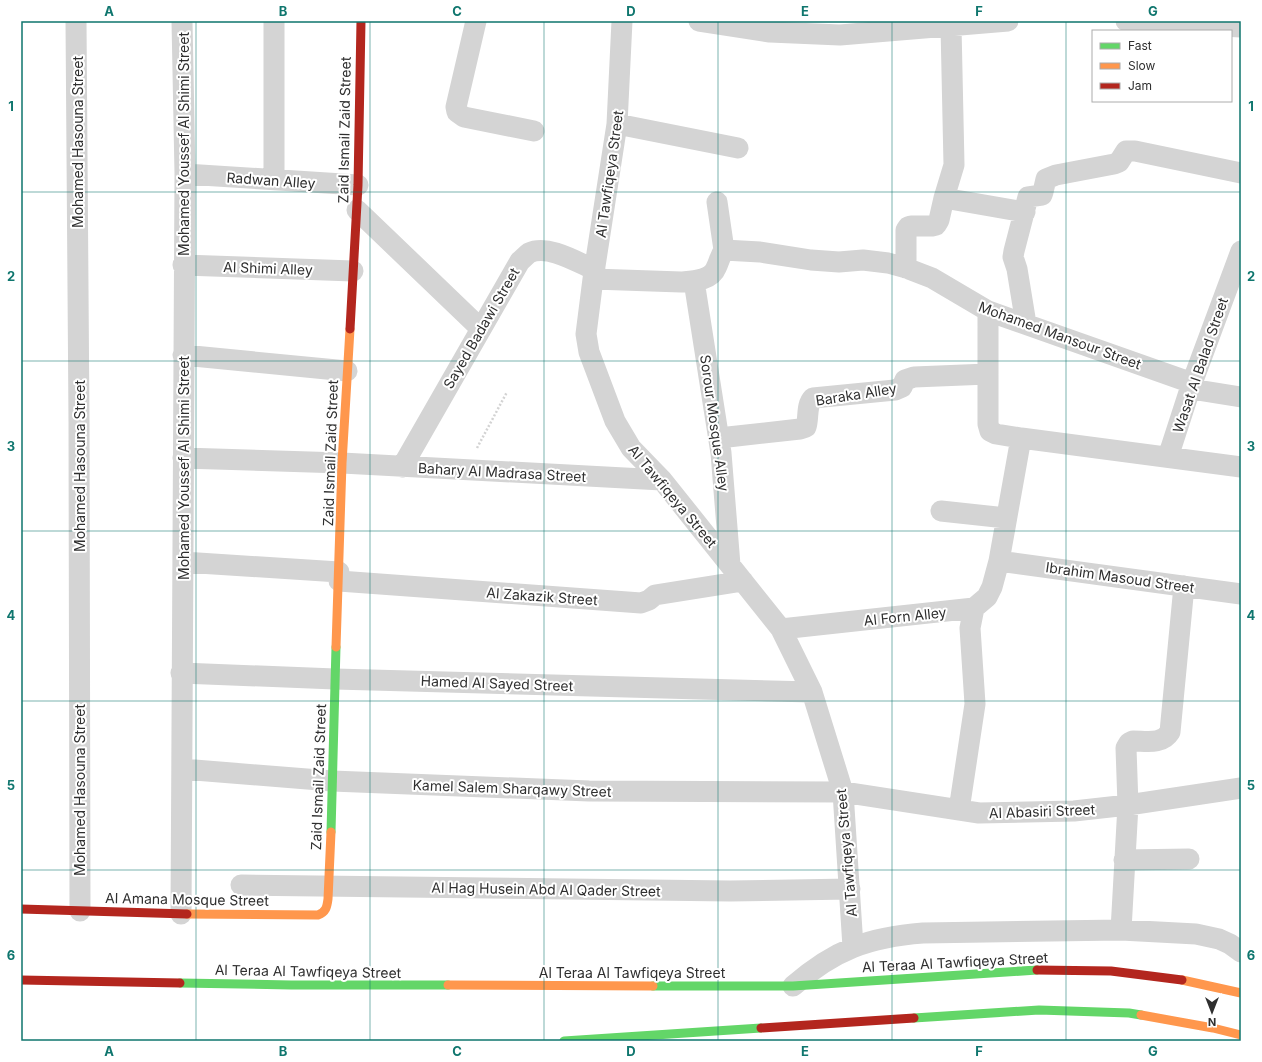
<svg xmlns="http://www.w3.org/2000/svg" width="1262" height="1062" viewBox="0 0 1262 1062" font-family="Inter,sans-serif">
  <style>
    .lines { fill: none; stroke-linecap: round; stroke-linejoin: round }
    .path { stroke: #d3d3d3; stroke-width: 2.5; stroke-dasharray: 2 2; stroke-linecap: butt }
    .street { stroke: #d4d4d4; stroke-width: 21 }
    .fast { stroke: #63d668; stroke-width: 9 }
    .slow { stroke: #ff974d; stroke-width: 9 }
    .jam { stroke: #b3261e; stroke-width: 9 }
    .grid { fill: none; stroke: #0f766e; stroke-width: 1; stroke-opacity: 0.55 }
    .labels { text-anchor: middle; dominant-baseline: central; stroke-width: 4; stroke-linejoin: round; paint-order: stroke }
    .street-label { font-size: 14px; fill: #2f2f2f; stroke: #fff }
    .neatline { fill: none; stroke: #0f766e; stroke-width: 1.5 }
    .grid-label { font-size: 13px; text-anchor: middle; font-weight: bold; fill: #0f766e }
  </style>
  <rect width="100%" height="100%" fill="#fff"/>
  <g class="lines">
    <path class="path" d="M477,448L507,392"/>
    <path class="street" d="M76,21L79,422L80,911
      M274,21V180
      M476,21L456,107L457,112L464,117L534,131
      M622,21L617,124L593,279L586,334L589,352L615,421L631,448L662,480L781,629L812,692L843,792L853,947
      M699,21L770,32L840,35L1008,21
      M1126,21L1241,27
      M617,124L738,148
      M185,174L358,185
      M944,198L1025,212
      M717,202L724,250
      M357,210L481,329
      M183,265L353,271
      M906,268V230L908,227L911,226H932L936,225L939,220L944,198L954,165L951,26
      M593,279L681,282C692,281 711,281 716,268C719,262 720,256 724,250L760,252L811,260L839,262L863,260L888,263L906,268L932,278L988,311L1192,383
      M694,281L721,453L730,565
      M988,311V424L990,431L996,434L1021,438L1241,467
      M1026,324L1017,269L1013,257L1014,251L1028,197L1042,195L1043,192L1046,179L1056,175L1114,164L1119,162L1126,151H1135L1241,173
      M183,355L347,371
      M1191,389L1241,397
      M719,438L800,429L806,427C809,418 806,405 813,398L895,390L902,387L905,380L914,377L988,374
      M1168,457L1192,383L1241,251
      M183,458L342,463L662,480
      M402,467L520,261C523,259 526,255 529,253C548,244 577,262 595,270
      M941,511L1006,518
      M999,561L1241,594
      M183,562L339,572
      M339,581L641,603L649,600L655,595L743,581
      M781,629L974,608L987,597L992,587L999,561L1021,438
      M181,673L335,679L812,692
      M182,769L332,781L589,791L843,792L979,813L1074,811L1128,805L1241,788
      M959,810L975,704L970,628L974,608
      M1124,860L1189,859
      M241,885L730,891L850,889
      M181,914L185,174L182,21
      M1121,930L1128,805L1126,748L1129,743L1133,741C1146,741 1162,745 1170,732L1184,586
      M793,986C834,950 869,937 923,933L1121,930L1196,934L1219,939L1230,944L1241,952"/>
    <path class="fast" d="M331,832L336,647
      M180,983L291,985H448
      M653,986H793L1037,970
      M914,1018L1039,1010L1129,1013L1141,1015
      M564,1041L761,1028"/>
    <path class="slow" d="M336,647L342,463L350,329
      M187,914L318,915C326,912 327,907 328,899L331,832
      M1182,980L1241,993
      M448,985L653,986
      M1141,1015L1213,1028L1241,1035"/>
    <path class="jam" d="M350,329L358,185L361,21
      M21,909L187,914
      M1037,970L1111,971L1182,980
      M21,980L180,983
      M761,1028L914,1018"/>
  </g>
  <path class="grid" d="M196,21V1041M370,21V1041M544,21V1041M718,21V1041M892,21V1041M1066,21V1041M21,192H1241M21,361H1241M21,531H1241M21,701H1241M21,870H1241"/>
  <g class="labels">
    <g class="street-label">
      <text transform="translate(344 130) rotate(-89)">Zaid Ismail Zaid Street</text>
      <text transform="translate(77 142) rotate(-90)">Mohamed Hasouna Street</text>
      <text transform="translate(183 144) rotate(-90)">Mohamed Youssef Al Shimi Street</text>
      <text transform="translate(609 174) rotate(-82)">Al Tawfiqeya Street</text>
      <text transform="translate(271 180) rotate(4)">Radwan Alley</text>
      <text transform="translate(268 268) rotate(2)">Al Shimi Alley</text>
      <text transform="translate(481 328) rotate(-60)">Sayed Badawi Street</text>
      <text transform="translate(1060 335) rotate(20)">Mohamed Mansour Street</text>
      <text transform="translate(1200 365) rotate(-71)">Wasat Al Balad Street</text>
      <text transform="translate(856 394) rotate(-9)">Baraka Alley</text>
      <text transform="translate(715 423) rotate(82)">Sorour Mosque Alley</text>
      <text transform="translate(330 453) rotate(-88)">Zaid Ismail Zaid Street</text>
      <text transform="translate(79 466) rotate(-90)">Mohamed Hasouna Street</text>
      <text transform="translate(183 468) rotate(-90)">Mohamed Youssef Al Shimi Street</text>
      <text transform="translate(502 472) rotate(3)">Bahary Al Madrasa Street</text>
      <text transform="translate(673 496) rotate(50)">Al Tawfiqeya Street</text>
      <text transform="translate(1120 577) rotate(8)">Ibrahim Masoud Street</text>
      <text transform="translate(542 596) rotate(4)">Al Zakazik Street</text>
      <text transform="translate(905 616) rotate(-6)">Al Forn Alley</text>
      <text transform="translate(497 683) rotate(2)">Hamed Al Sayed Street</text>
      <text transform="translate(318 777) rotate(-88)">Zaid Ismail Zaid Street</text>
      <text transform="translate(512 788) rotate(2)">Kamel Salem Sharqawy Street</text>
      <text transform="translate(79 790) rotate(-90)">Mohamed Hasouna Street</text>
      <text transform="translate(1042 811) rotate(-2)">Al Abasiri Street</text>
      <text transform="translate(846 853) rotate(-95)">Al Tawfiqeya Street</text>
      <text transform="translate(546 889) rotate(1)">Al Hag Husein Abd Al Qader Street</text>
      <text transform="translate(187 899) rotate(1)">Al Amana Mosque Street</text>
      <text transform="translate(955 962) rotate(-3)">Al Teraa Al Tawfiqeya Street</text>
      <text transform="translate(308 971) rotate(1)">Al Teraa Al Tawfiqeya Street</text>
      <text x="632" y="972">Al Teraa Al Tawfiqeya Street</text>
    </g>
  </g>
  <rect width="1262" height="1062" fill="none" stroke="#ffffff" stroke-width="44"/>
  <rect x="1092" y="30" width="140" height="72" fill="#ffffff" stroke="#acacac"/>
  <rect x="1100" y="43" width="20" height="6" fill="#63d668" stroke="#acacac"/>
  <text x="1128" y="50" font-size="12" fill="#2f2f2f">Fast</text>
  <rect x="1100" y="63" width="20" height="6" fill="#ff974d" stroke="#acacac"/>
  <text x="1128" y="70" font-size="12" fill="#2f2f2f">Slow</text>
  <rect x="1100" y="83" width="20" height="6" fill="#b3261e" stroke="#acacac"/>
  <text x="1128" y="90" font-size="12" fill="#2f2f2f">Jam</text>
  <g transform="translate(1212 1012) rotate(180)" stroke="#ffffff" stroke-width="3" paint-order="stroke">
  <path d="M0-3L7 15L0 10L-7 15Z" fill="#2f2f2f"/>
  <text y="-6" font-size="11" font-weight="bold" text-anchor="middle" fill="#2f2f2f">N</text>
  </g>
  <rect x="22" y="22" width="1218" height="1018" class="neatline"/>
  <g class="grid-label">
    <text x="109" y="16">A</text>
    <text x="283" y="16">B</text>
    <text x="457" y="16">C</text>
    <text x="631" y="16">D</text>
    <text x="805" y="16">E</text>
    <text x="979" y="16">F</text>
    <text x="1153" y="16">G</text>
    <text x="11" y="111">1</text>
    <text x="1251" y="111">1</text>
    <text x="11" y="281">2</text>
    <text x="1251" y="281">2</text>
    <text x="11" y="451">3</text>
    <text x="1251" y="451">3</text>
    <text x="11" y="620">4</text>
    <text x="1251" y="620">4</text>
    <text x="11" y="790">5</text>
    <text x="1251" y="790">5</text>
    <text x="11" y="960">6</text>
    <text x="1251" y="960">6</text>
    <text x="109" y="1056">A</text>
    <text x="283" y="1056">B</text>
    <text x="457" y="1056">C</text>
    <text x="631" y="1056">D</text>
    <text x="805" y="1056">E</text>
    <text x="979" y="1056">F</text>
    <text x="1153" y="1056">G</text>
  </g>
</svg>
